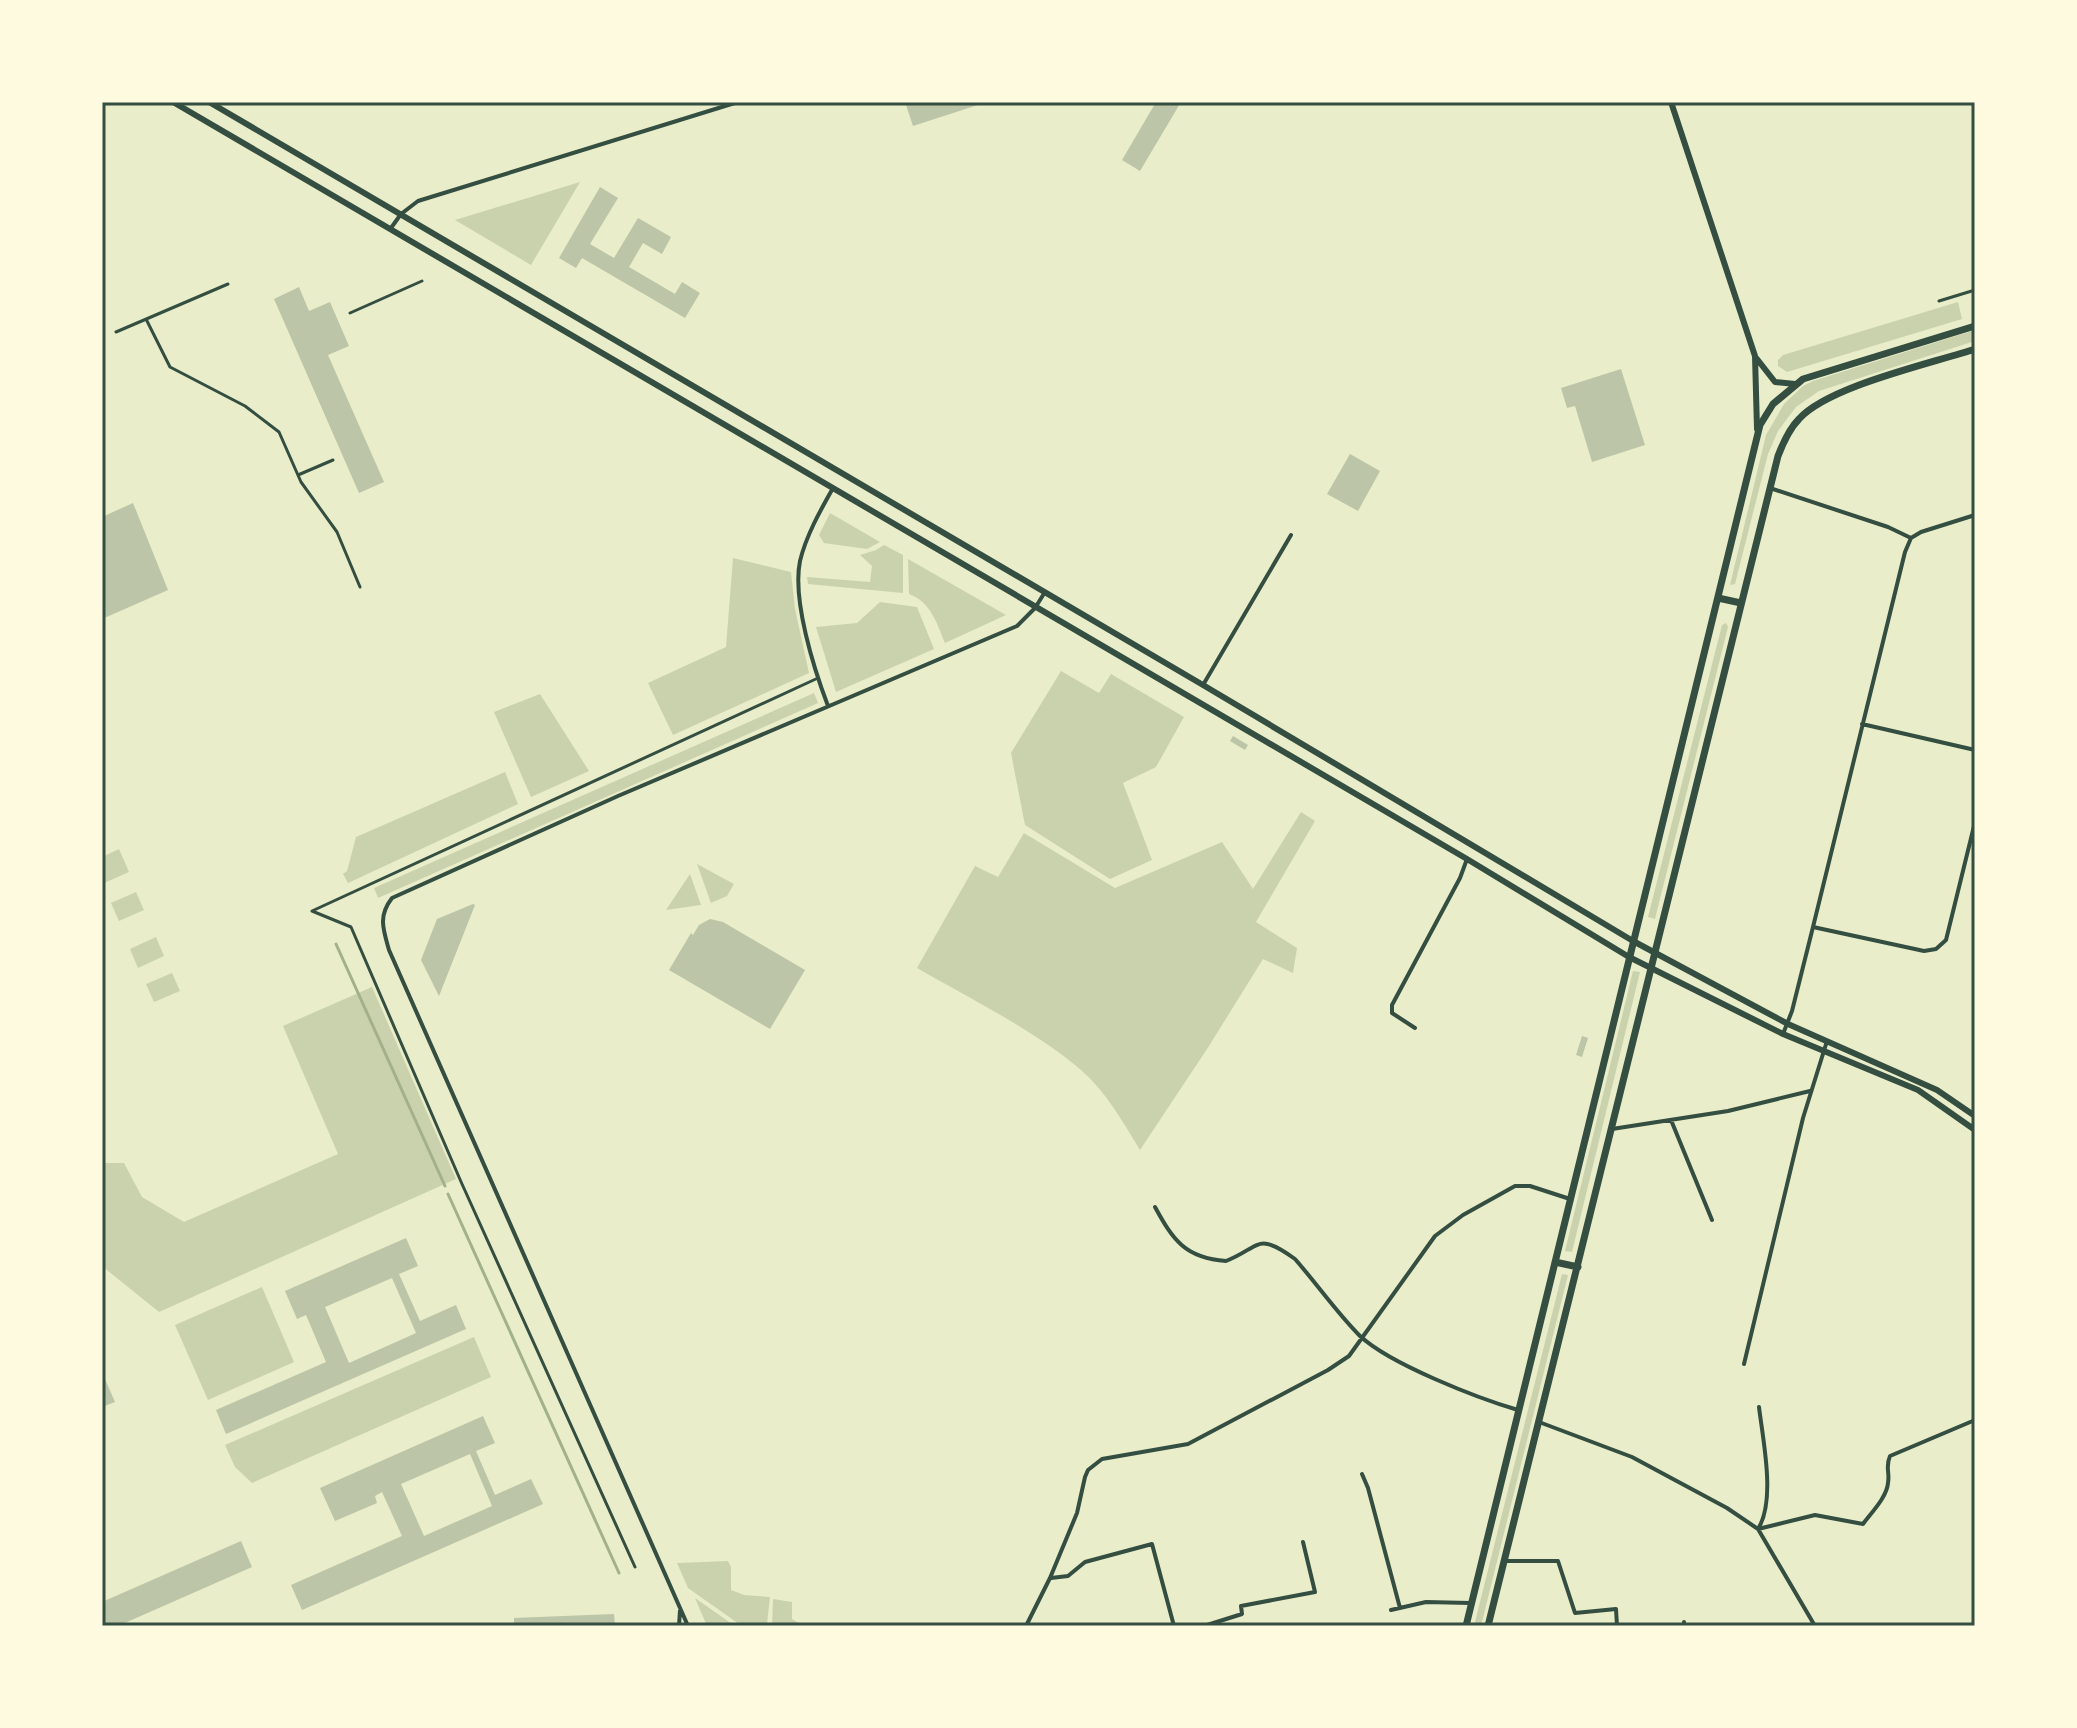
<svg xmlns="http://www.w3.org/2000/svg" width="2077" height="1728" viewBox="0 0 2077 1728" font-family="'Nunito Sans',sans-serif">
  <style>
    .green { fill: #cad2ad }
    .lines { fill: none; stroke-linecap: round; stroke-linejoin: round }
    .stream { stroke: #a3b18a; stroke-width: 3 }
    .building { fill: #bcc5a7; fill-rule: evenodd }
    .pedestrian { stroke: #344e41; stroke-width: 3 }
    .minor { stroke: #344e41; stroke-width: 4 }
    .tertiary { stroke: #344e41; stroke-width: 6 }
    .secondary { stroke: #344e41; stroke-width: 6 }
    .trunk { stroke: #344e41; stroke-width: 7 }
    .neatline { fill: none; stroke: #344e41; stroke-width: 3 }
  </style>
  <rect width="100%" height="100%" fill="#e9edc9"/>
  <path class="green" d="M580,182L531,265L455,220Z
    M1958,302L1962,319L1787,372L1778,366V360L1783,355Z
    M1975,330V341L1819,391L1796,407L1778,431L1768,454L1735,584L1730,585L1766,435L1784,404L1803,386L1813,381Z
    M830,513L880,542L867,549L824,543L819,535Z
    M884,545L903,555V593L808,584L807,577L870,582L872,566L860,555L876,550Z
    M733,558L791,572L795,609L809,673L673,735L648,683L726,647Z
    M908,559L1006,615L945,643C937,624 931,602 909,594Z
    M880,602L917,607L934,649L836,692L816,627L857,623Z
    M1726,623L1728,627L1655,919L1648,917L1722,625Z
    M1061,671L1099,693L1111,674L1184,717L1156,767L1123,783L1152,860L1110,879L1025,825L1011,753Z
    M814,693L818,703L378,898L374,888Z
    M540,694L589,771L531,797L494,712Z
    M505,772L518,804L348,883L343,874L347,871L356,837Z
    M1301,812L1315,821L1256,922L1297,948L1293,973L1263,959L1209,1046L1140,1150C1123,1122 1106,1092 1081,1070C1036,1031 969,998 917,968L975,866L998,877L1024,833L1115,888L1222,842L1253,889Z
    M119,849L129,872L102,884V857Z
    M697,864L734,884L727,896L711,903Z
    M690,874L701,905L666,910Z
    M136,892L144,910L119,921L111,903Z
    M156,937L164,956L138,968L130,949Z
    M1633,971L1640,972L1572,1252L1565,1251Z
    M172,973L180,991L154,1002L146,984Z
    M372,987L456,1179L159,1312L102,1266V1163H124L142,1197L184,1222L338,1154L283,1026Z
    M1562,1274L1568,1275L1481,1626H1474Z
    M262,1287L294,1362L208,1400L175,1325Z
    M474,1337L491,1377L252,1483L235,1467L225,1445Z
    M728,1561L731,1567V1590L744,1595L770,1597L767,1624H739L688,1588L677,1563Z
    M695,1598L735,1626H707Z
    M773,1599L792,1602V1619L803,1626H772Z"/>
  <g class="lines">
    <path class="stream" d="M336,944L445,1186
      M448,1194L619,1573"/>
  </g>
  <path class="building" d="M915,102H984V103L913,126L906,105Z
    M1156,102H1181L1140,171L1122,160Z
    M600,187L618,198L590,244L614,258L638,218L671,237L662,254L643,243L629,267L675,294L682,282L700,293L685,318L582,258L576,268L559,258Z
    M299,287L309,311L330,302L349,346L328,355L384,482L359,493L274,299Z
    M1621,369L1645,445L1592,462L1575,406L1567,408L1561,388Z
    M1350,454L1380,471L1358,511L1327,494Z
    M133,503L168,590L102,619V517Z
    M1233,736L1248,745L1245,750L1230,741Z
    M473,904L475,905L439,996L421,960L437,919Z
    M710,919L723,922L805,970L770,1029L669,970L691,933L693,935L699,925Z
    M1582,1036L1588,1038L1582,1057L1576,1055Z
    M406,1238L418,1266L399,1274L420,1321L456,1305L466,1329L226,1434L216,1410L326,1362L306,1315L297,1319L285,1291ZM392,1278L416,1333L349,1363L325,1307Z
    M105,1379L115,1402L102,1407V1381Z
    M483,1416L495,1443L476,1451L495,1495L531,1479L543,1504L302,1610L291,1585L402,1536L382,1492L375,1496L377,1503L335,1521L320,1488ZM470,1454L492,1506L424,1536L401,1484Z
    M241,1541L252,1567L118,1626H102V1602Z
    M614,1614L615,1626H514V1618Z"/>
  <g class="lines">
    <path class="pedestrian" d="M1939,301L1975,290
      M350,313L422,281
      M146,319L170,367L245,406L279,432L301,482L337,532L360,587
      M116,332L228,284
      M298,475L333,460
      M635,1567L462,1184L351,927L312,911L818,678"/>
    <path class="minor" d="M391,228L401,214L418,201L738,102
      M1770,488L1888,527L1911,538
      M1203,685L1291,535
      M828,706C814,669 792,600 800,561C806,536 820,511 833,488
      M1862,724L1975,750
      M1813,927L1924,951L1936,949L1946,940L1975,822
      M1415,1028L1392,1013V1005L1460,878L1467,859
      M1783,1034L1792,1011L1813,927L1905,552L1911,538L1921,532L1975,515
      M1671,1120L1712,1220
      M1612,1129L1728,1111L1810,1091
      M1155,1207C1173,1240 1185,1258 1226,1261C1261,1247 1256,1231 1295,1259C1317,1284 1337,1313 1360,1336C1390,1364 1477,1398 1518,1410
      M1744,1364L1803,1118L1827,1041
      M1539,1422L1632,1457L1727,1508L1758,1529L1815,1626
      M1362,1474L1368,1488L1400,1608
      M1758,1529L1815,1515L1863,1524C1871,1513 1887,1497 1888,1483C1890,1472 1885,1467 1890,1456L1975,1420
      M1758,1529C1776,1500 1763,1441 1759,1407
      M1506,1561H1558L1575,1613L1616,1609L1617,1626
      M1051,1578L1068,1576L1085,1562L1152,1544L1174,1626
      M1391,1610L1426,1602L1470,1603
      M1684,1622V1626
      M679,1626L680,1610
      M688,1626L389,950C383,929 378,916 392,898L618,796L1017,626L1035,608L1045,592
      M1026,1626L1050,1578L1077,1513L1085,1477L1088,1470L1102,1459L1188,1444L1328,1370L1349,1356L1435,1236L1463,1215L1515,1186H1530L1570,1199
      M1204,1626L1242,1614L1241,1606L1315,1592L1303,1542"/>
    <path class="tertiary" d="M1671,102L1755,356L1757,429
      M1757,359L1775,382L1795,384"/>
    <path class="secondary" d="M173,102L1467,859L1629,957L1783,1034L1918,1090L1975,1130
      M209,102L1203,685L1633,941L1788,1024L1937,1090L1975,1116"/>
    <path class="trunk" d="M1718,598L1741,603
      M1555,1262L1578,1267
      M1466,1626L1760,425L1773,404L1803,379L1975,326
      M1488,1626L1778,456C1783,443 1789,429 1799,419C1829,386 1930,364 1975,349"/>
  </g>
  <rect width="2077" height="1728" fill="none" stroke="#fefae0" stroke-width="208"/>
  <rect x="104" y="104" width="1869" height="1520" class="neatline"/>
</svg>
